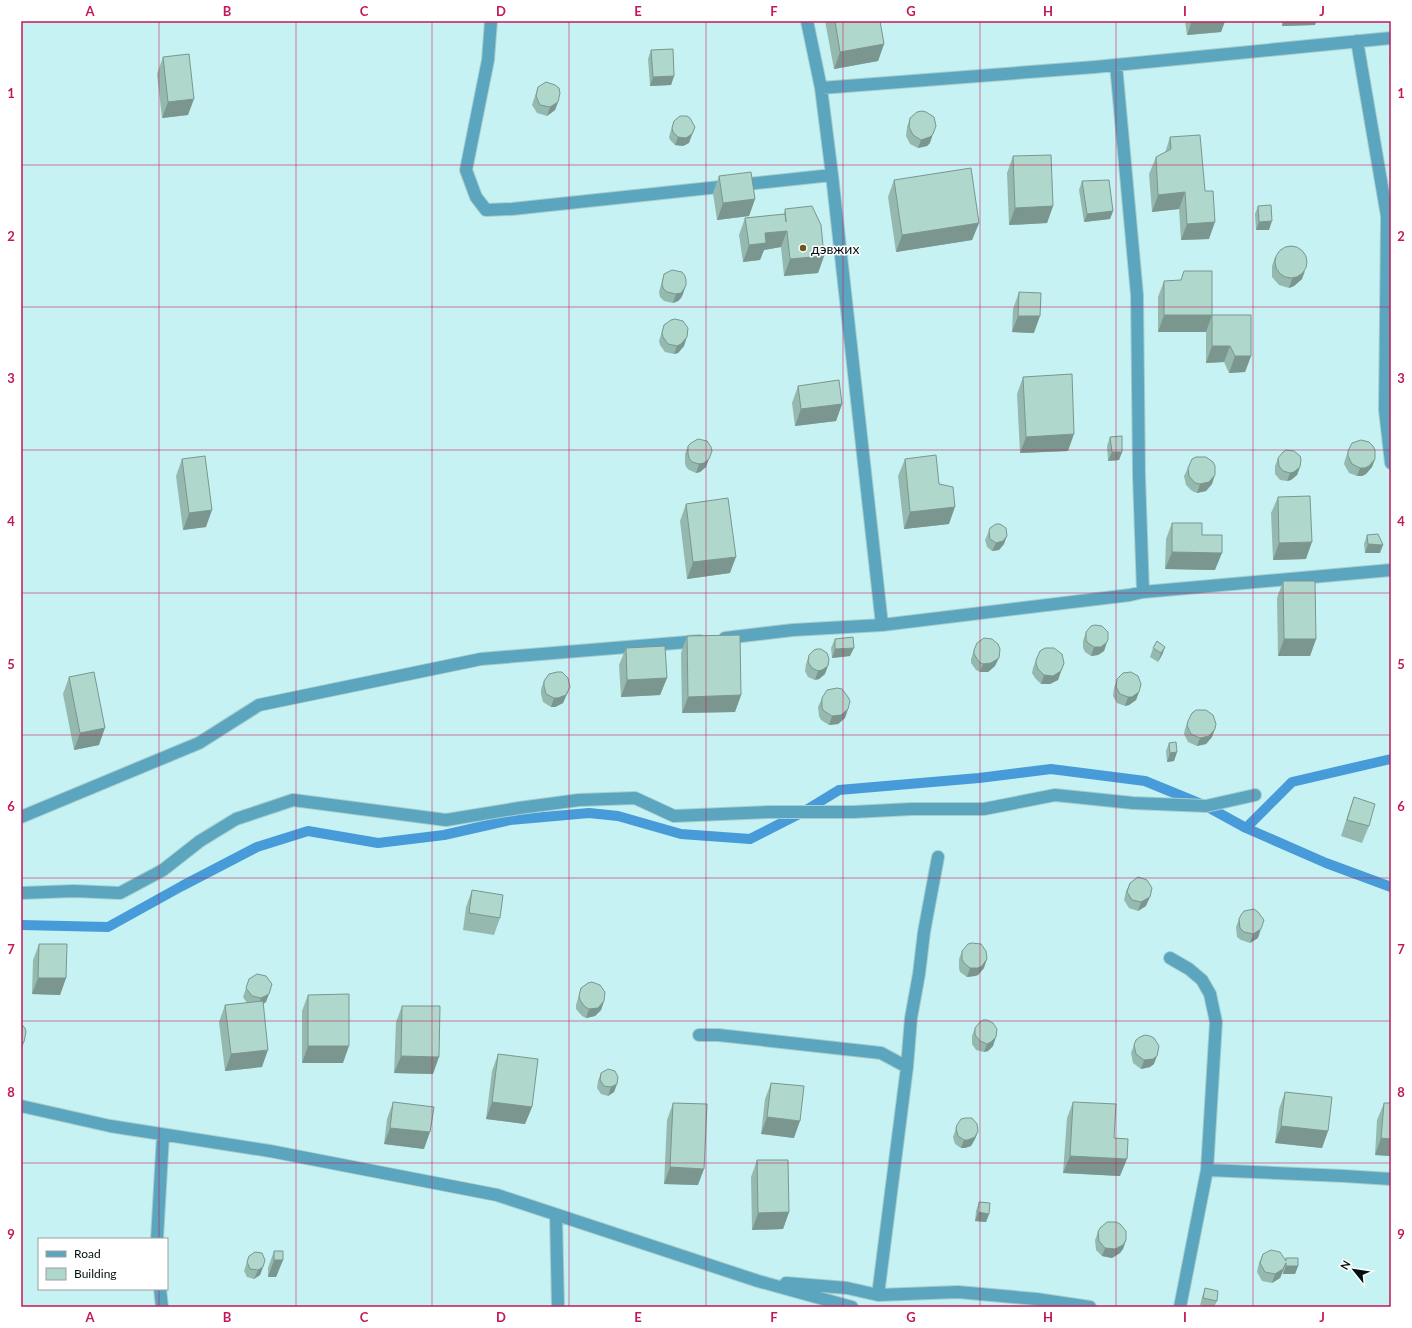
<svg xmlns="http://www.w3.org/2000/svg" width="1412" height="1328" viewBox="0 0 1412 1328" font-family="Lato,sans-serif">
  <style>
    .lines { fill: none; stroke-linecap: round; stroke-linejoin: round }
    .stream { stroke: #479bd9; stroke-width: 10 }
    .minor-casing { stroke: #a7cecf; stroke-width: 14 }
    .minor { stroke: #5ba6be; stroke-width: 12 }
    .wall { fill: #96b9af }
    .shaded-wall { fill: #7a968f }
    .building { fill: #afd7cc; stroke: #7a968f }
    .grid { fill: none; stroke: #c2185b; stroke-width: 1; stroke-opacity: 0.55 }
    .poi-dot { fill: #6b5625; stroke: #fff; stroke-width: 1.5 }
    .labels { text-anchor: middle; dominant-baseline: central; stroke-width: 3; stroke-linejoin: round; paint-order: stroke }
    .poi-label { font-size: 14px; fill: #021011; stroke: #fff; text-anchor: start }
    .neatline { fill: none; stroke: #c2185b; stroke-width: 1.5 }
    .grid-label { font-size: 13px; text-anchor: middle; font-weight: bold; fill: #c2185b }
  </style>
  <rect width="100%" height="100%" fill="#c6f2f3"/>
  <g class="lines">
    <path class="stream" d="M1246,828L1292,782L1391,759
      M21,925L108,927L182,886L257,847L308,831L378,843L444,835L510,820L589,813L618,816L681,834L750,839L803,812L839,790L979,778L1051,769L1145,781L1206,806L1246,828L1326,863L1391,887"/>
    <defs>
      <path id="minor" d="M491,21L488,60L466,170L476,197L486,210L512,209L832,175
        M807,21L821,88L832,175L882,625
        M1357,41L1387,216L1385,410L1391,463
        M1116,65L1137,295L1139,476L1143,592
        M821,88L1095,67L1391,38
        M725,638L793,630L882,625L1130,595L1143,592L1391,570
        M21,817L199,743L259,705L481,659L700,641
        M21,893L74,891L120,893L163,870L200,841L236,819L293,800L446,820L519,808L579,800L635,798L674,816L770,812H853L912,809H984L1055,795L1133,803L1206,806L1255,795
        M1170,958L1189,969L1202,980L1210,994L1216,1022L1207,1170L1180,1307
        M699,1035H718L881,1053L907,1067
        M21,1106L110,1126L270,1151L497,1195L758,1281L852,1307
        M1207,1170L1344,1176L1391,1179
        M556,1215L558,1307
        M157,1239L163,1135
        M786,1283L847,1288L878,1295L958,1292L1036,1299L1090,1307
        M160,1289L162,1307
        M878,1295L907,1067L911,1018L919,974L924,932L938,857"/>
    </defs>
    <use href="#minor" class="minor-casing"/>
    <use href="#minor" class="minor"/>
  </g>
  <path class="wall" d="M825,21H880L884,44L878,61L834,69Z
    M1185,21H1225L1221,32L1187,35Z
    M1282,21H1316L1315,25L1282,26Z
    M651,50L674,76L671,85L650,86L648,59Z
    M1391,51V78L1389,57Z
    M163,57L188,115L162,118L157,74Z
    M538,87L558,102L555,110L547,116L537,113L532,105Z
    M910,118L930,143L927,146L918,148L910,144L906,136L907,127Z
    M674,121L689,143L683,146L675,145L670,140L669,137L671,130Z
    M1170,137L1209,239L1181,240L1179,209L1152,212L1149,174L1156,157L1165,153Z
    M1013,156L1053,206L1047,223L1009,225L1007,173Z
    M719,176L755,199L749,216L717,220L713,193Z
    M894,180L979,223L972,240L896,252L888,197Z
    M1082,181L1113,211L1110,219L1084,222L1079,190Z
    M1258,206L1269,230H1256L1255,214Z
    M785,209L824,256L818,273L784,276L781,247L764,250L760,260L743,262L739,235L745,218L784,214Z
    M1275,257L1302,279L1294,286L1289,288L1279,285L1272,277V266Z
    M664,274L683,294L681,298L678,301L673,303L664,301L660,297L659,292Z
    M1164,281L1212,315L1251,356L1245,372L1229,373L1224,362L1206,363V332H1158V297Z
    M1019,292L1034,333L1012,332L1013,309Z
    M664,325L684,346L678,353L674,354L665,352L660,345L659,341Z
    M1023,377L1068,451L1020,453L1017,394Z
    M798,386L842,404L836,421L795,426L792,403Z
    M1110,437L1122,452L1119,460L1108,461L1107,446Z
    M688,446L706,467L700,472L696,473L689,470L686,467L685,463V454Z
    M1348,451L1375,459L1372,467L1366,474L1362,476H1357L1349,473L1344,464L1345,460Z
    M1278,458L1300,467L1297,475L1291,480L1287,481L1280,480L1275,474V466Z
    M182,459L206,527L183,530L176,476Z
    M905,459L939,484L949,524L904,529L898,476Z
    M1188,468L1212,484L1206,491L1197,493L1192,491L1186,485L1184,476Z
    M1278,497L1306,559L1273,560L1271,513Z
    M686,504L730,573L687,579L680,521Z
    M1172,523L1202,535L1215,570L1165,569L1166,539Z
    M989,531L1004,544L999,550L992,551L987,547L985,540Z
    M1367,535L1380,553H1365L1364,544Z
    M1283,581L1316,639L1310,656H1278L1277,598Z
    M1086,632L1108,639L1104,651L1098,655L1091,656L1085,652L1083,648V641Z
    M687,636L741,695L735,712L682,713L681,653Z
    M835,639L850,656L832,658L831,648Z
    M1165,647L1162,655L1158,662L1150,657L1153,648Z
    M626,648L667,678L660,695L621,697L619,665Z
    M974,650L995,666L988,672H980L976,670L971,663V659Z
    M809,655L825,674L819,679L815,680L808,677L805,671L806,664Z
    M1036,660L1061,671L1058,680L1050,684H1041L1035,678L1032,673L1033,668Z
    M69,677L99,745L74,750L63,694Z
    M1117,679L1139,692L1136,700L1129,705L1125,706L1117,703L1113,696L1114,688Z
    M544,681L570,687L563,703L555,707H551L543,702L541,694V689Z
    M822,698L848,709L845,718L838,724L829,725L821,720L819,716L818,707Z
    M1188,721L1212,737L1206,744L1197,746L1188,742L1184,734L1185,729Z
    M1169,743L1177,752L1174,761L1167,762L1166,751Z
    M1354,797L1369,826L1362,843L1341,836L1348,814Z
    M1130,883L1146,906L1138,911L1129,908L1124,900L1126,891Z
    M472,890L500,918L494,935L463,930L466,907Z
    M1239,919L1258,938L1250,943L1241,940L1237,937L1236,927Z
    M39,944L66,978L60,995L32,994L33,960Z
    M962,951L984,968L978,975L975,976L967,977L960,972L959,968V959Z
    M249,979L266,1002L263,1004L262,1067L225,1071L219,1022L225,1005L247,1003L243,997Z
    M581,988L604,1001L601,1010L595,1016L586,1018L582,1016L576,1009V1005Z
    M308,995L343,1063H302V1011Z
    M402,1006L433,1074L394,1073L396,1022Z
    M975,1028L993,1046L988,1051L984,1052L976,1050L972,1044V1036Z
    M1136,1040L1154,1064L1150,1067L1141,1069L1133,1063L1131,1053Z
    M498,1054L532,1107L525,1124L486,1119L492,1071Z
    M601,1073L617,1084L614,1092L608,1096L601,1094L597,1088L598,1081Z
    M771,1083L794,1138L761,1134L765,1099Z
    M1285,1092L1328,1131L1322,1148L1275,1143L1279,1109Z
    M393,1102L424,1149L384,1144L387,1119Z
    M1073,1102L1114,1138L1120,1176L1063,1173L1067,1118Z
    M673,1103L698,1185L664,1184L667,1120Z
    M1384,1103H1391V1156L1375,1155L1377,1120Z
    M957,1125L978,1131L975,1139L971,1146L965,1148H961L955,1144L953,1137Z
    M757,1160L789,1212L783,1229L752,1230L751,1177Z
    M979,1202L989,1214L986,1222L975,1221L976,1211Z
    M1098,1232L1126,1240L1123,1249L1120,1253L1112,1258L1102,1256L1096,1250L1095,1240Z
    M274,1251L283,1260L276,1277H268V1268Z
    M1263,1254L1285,1260L1286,1258L1298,1266L1295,1274H1283V1272L1280,1278L1272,1283L1262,1281L1257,1272L1259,1263Z
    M249,1256L263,1267L260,1275L254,1279L247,1277L244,1271Z
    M1391,1287V1307H1389Z
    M1205,1288L1217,1301L1214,1307L1200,1306L1202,1297Z"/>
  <path class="shaded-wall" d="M1192,21H1225L1221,32L1187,35Z
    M1284,21H1316L1315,25L1282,26Z
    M884,44L878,61L834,69L840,52Z
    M674,76L671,85L650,86L653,77Z
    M194,99L188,115L162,118L168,102Z
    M558,102L555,110L547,116L550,107Z
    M695,127L689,143L683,146L675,145L678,137Z
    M933,134L930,143L927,146L918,148L921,140Z
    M1185,192L1179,209L1152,212L1158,195Z
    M755,199L749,216L717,220L723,203Z
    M1053,206L1047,223L1009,225L1015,208Z
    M1113,211L1110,219L1084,222L1087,214Z
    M1272,221L1269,230H1256L1259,222Z
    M1215,222L1209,239L1181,240L1187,224Z
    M979,223L972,240L896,252L902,235Z
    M787,231L781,247L764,250L760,260L743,262L749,245L765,233Z
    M824,256L818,273L784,276L790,259Z
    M1305,271L1302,279L1294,286L1289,288L1292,279Z
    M686,285L683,294L681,298L678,301L673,303L676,294Z
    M1164,315H1212L1206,332H1158Z
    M1018,316H1040L1034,333L1012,332Z
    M687,337L684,346L678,353L674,354L677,346Z
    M1212,346H1230L1224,362L1206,363Z
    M1235,356H1251L1245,372L1229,373Z
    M842,404L836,421L795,426L801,409Z
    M1074,434L1068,451L1020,453L1026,437Z
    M1112,452H1122L1119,460L1108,461Z
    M709,459L706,467L700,472L696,473L699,464Z
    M1375,459L1372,467L1366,474L1362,476H1357L1360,468Z
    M1300,467L1297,475L1291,480L1287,481L1290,473Z
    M1215,475L1212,484L1206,491L1197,493L1200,484Z
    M955,507L949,524L904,529L910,512Z
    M212,510L206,527L183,530L189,513Z
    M1007,536L1004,544L999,550L992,551L996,543Z
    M1312,542L1306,559L1273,560L1279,543Z
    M1368,544L1383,545L1380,553H1365Z
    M1172,552L1222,553L1215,570L1165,569Z
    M736,557L730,573L687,579L693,562Z
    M1284,639H1316L1310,656H1278Z
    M1107,642L1104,651L1098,655L1091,656L1094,647Z
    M1165,647L1162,655L1158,662L1161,653Z
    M854,648L850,656L832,658L835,649Z
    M999,658L995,666L988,672H980L983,664Z
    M1064,663L1058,680L1050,684H1041L1044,675Z
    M828,666L825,674L819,679L815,680L818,671Z
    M667,678L660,695L621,697L627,680Z
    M570,687L563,703L555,707H551L554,698Z
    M1139,692L1136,700L1129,705L1125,706L1128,697Z
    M741,695L735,712L682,713L688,697Z
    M848,709L845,718L838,724L829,725L832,716Z
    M105,728L99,745L74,750L80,733Z
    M1215,729L1212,737L1206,744L1197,746L1200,738Z
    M1177,752L1174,761L1167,762L1170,753Z
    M1150,897L1146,906L1138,911L1141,902Z
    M1261,929L1258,938L1250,943L1253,934Z
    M987,959L984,968L978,975L975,976L967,977L970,968Z
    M38,978H66L60,995L32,994Z
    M269,994L266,1002L258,1007L261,998Z
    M604,1001L601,1010L595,1016L586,1018L589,1009Z
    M996,1037L993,1046L988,1051L984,1052L987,1044Z
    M24,1042L21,1050V1043Z
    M308,1046H349L343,1063H302Z
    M268,1050L262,1067L225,1071L231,1054Z
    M401,1056L439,1057L433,1074L394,1073Z
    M1157,1056L1154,1064L1150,1067L1141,1069L1144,1060Z
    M617,1084L614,1092L608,1096L611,1087Z
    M492,1102L532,1107L525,1124L486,1119Z
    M767,1117L800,1121L794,1138L761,1134Z
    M1281,1126L1328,1131L1322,1148L1275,1143Z
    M390,1128L430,1132L424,1149L384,1144Z
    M978,1131L975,1139L971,1146L965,1148H961L964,1140Z
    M1381,1138L1391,1139V1156L1375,1155Z
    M1070,1156L1127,1159L1120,1176L1063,1173Z
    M670,1167L704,1169L698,1185L664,1184Z
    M789,1212L783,1229L752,1230L758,1213Z
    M978,1212L989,1214L986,1222L975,1221Z
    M1126,1240L1123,1249L1120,1253L1112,1258L1102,1256L1105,1248Z
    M274,1260H283L276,1277H268Z
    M1286,1263L1280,1278L1272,1283L1275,1274Z
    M1286,1266H1298L1295,1274H1283Z
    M263,1267L260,1275L254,1279L258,1270Z"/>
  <path class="building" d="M835,21H880L884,44L840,52Z
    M673,49L674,76L653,77L651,50Z
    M189,54L194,99L168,102L163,57Z
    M546,82L555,85L559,88L560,93L558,102L550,107L540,105L536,96L538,87Z
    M922,111L926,112L934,117L936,126L933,134L930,137L921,140L913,135L909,127L910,118L917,112Z
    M680,116H687L690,118L695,127L692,134L686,138L678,137L673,132L672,128L674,121Z
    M1200,135L1205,191H1213L1215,222L1187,224L1185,192L1158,195L1156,157L1171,149L1170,137Z
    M1051,155L1053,206L1015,208L1013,156Z
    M971,168L979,223L902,235L894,180Z
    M751,172L755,199L723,203L719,176Z
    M1109,180L1113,211L1087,214L1082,181Z
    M1271,205L1272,221L1259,222L1258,206Z
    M812,206L821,225L824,256L790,259L787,231L765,233L766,243L749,245L745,218L785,214L786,222L785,209Z
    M1275 262a16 16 0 1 1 32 0a16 16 0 1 1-32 0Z
    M672,270L682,272L685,276L686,280V285L684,289L681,293L676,294L667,292L663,288L662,284L664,274Z
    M1184,271H1212V315H1251V356H1235L1230,346H1212V315H1164V281L1181,280Z
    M1019,292L1041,293L1040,316H1018Z
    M675,319L683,321L688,328L687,337L681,344L677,346L668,344L663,337L662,333L664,325L671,320Z
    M1072,374L1074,434L1026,437L1023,377Z
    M839,380L842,404L801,409L798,386Z
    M1122,436V452H1112L1110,437Z
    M698,439L707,441L711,447L712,451L709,459L704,463L699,464L692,462L689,458L688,454V446L691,443Z
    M1361,440L1369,442L1373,446L1375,450V459L1369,466L1365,468H1360L1352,464L1348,456V451L1352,443Z
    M1286,450L1294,451L1300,456L1301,459L1300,467L1294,472L1290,473L1283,471L1279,466L1278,458L1283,452Z
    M936,455L939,484L953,487L955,507L910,512L905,459Z
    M205,456L212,510L189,513L182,459Z
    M1196,457H1206L1213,462L1215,466V475L1209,482L1200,484L1195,483L1189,476L1188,468L1192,459Z
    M1310,496L1312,542L1279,543L1278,497Z
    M728,498L736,557L693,562L686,504Z
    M1172,523H1202V535H1222V553L1172,552Z
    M996,524H1000L1006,528L1007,536L1003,541L996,543L990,539L989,531L990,528Z
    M1378,534L1383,545L1368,544L1367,535Z
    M1283,581H1315L1316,639H1284Z
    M1095,625L1102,626L1108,632V639L1107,642L1101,647H1094L1088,643L1086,640V632L1091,626Z
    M740,635L741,695L688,697L687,636Z
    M853,637L854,648L835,649V639Z
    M984,638L992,639L998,644L1000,649L999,658L991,663L983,664L979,662L974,654V650L977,643Z
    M1157,641L1165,647L1161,653L1153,648Z
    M665,646L667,678L627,680L626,648Z
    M1045,648H1054L1062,654L1064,663L1061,671L1053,676L1044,675L1038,669L1036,664V660L1040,651Z
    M817,649H821L827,653L829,659L828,666L822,670L818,671L812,668L808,662L809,655L814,650Z
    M94,672L105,728L80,733L69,677Z
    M557,672H562L568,678L570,687L566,695L558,698H554L546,694L544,686V681L549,674Z
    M1131,672L1138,676L1141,684L1139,692L1132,697H1128L1120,694L1116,687L1117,679L1123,673Z
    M837,688L842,689L848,697L850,701L848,709L841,715L832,716L824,711L822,708V698L827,690Z
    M1196,710H1206L1213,715L1216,724L1215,729L1209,736L1200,738L1191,734L1189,730L1187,725L1188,721L1192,713Z
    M1176,742L1177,752L1170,753L1169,743Z
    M1354,797L1375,804L1369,826L1347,820Z
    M1138,877L1147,880L1152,888L1150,897L1141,902L1132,900L1127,892L1130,883Z
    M472,890L503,895L500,918L469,913Z
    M1254,909L1258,912L1264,920L1261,929L1253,934L1244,932L1240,928L1239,919L1241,915L1244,911Z
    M972,943L981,944L986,951L987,959L982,966L978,968H970L964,963L962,959V951L968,944Z
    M39,944H67L66,978H38Z
    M257,974L266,976L272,984L269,994L261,998L252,996L246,988L249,979Z
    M592,982L600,985L605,992L604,1001L598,1008L589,1009L585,1007L580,1000L579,996L581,988L588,983Z
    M349,994V1046H308V995Z
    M263,1001L268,1050L231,1054L225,1005Z
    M402,1006H440L439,1057L401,1056Z
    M983,1020H987L993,1023L997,1029L996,1037L991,1042L987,1044L980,1041L975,1035V1028L980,1022Z
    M21,1024L25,1028L26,1032L24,1042L21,1043Z
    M1145,1035L1150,1036L1154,1038L1159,1046L1157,1056L1153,1059L1144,1060L1136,1054L1134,1045L1136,1040L1140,1037Z
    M498,1054L538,1059L532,1107L492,1102Z
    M608,1069L615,1071L618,1077L617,1084L611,1087L604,1086L600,1080L601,1073Z
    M771,1083L804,1086L800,1121L767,1117Z
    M1285,1092L1332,1097L1328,1131L1281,1126Z
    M393,1102L434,1107L430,1132L390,1128Z
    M1073,1102L1116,1104L1114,1138L1128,1139L1127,1159L1070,1156Z
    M673,1103L707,1104L704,1169L670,1167Z
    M1384,1103H1391V1139L1381,1138Z
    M965,1118H972L977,1124L978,1131L975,1137L968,1140H964L958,1136L956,1128L957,1125L961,1119Z
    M757,1160H788L789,1212L758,1213Z
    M979,1202L990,1203L989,1214L978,1212Z
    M1107,1222H1116L1120,1224L1126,1231V1240L1123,1245L1115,1249L1105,1248L1099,1241L1098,1232L1100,1228Z
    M1271,1250L1280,1252L1286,1261V1258H1298V1266H1286V1263L1283,1269L1275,1274L1265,1272L1260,1263L1263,1254Z
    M274,1251H283V1260H274Z
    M255,1252L262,1253L265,1260L263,1267L258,1270L250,1269L247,1262L249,1256Z
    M1205,1288L1218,1291L1217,1301L1203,1298Z"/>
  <path class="grid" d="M159,21V1239M296,21V1307M432,21V1307M569,21V1307M706,21V1307M843,21V1307M980,21V1307M1116,21V1307M1253,21V1307M21,165H1391M21,307H1391M21,450H1391M21,593H1391M21,735H1391M21,878H1391M21,1021H1391M21,1163H1391M159,1289V1307"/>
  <circle class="poi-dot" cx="803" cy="248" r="4"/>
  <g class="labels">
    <g class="poi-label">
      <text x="811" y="248">дэвжих</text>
    </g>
  </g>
  <rect width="1412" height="1328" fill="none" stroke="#ffffff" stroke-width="44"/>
  <rect x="38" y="1238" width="130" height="52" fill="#ffffff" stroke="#9a9fa0"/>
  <rect x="46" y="1251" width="20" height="6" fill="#5ba6be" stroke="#9a9fa0"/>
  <text x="74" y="1258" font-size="12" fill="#021011">Road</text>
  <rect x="46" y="1268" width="20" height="12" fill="#afd7cc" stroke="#9a9fa0"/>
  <text x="74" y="1278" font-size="12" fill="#021011">Building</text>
  <g transform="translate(1354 1270) rotate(300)" stroke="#ffffff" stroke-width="3" paint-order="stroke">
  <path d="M0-3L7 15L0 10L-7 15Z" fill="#021011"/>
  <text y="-6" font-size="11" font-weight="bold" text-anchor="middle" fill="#021011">N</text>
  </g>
  <rect x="22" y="22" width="1368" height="1284" class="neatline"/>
  <g class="grid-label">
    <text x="90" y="16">A</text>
    <text x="227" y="16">B</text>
    <text x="364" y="16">C</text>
    <text x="501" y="16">D</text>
    <text x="638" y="16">E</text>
    <text x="774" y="16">F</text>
    <text x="911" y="16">G</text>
    <text x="1048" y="16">H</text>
    <text x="1185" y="16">I</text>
    <text x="1322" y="16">J</text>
    <text x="11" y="98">1</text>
    <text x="1401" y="98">1</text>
    <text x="11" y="241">2</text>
    <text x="1401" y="241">2</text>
    <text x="11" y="383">3</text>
    <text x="1401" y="383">3</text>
    <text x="11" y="526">4</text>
    <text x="1401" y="526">4</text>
    <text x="11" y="669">5</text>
    <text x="1401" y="669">5</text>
    <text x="11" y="811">6</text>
    <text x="1401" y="811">6</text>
    <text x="11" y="954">7</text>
    <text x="1401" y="954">7</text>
    <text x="11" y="1097">8</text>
    <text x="1401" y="1097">8</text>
    <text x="11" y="1239">9</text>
    <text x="1401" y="1239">9</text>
    <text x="90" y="1322">A</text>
    <text x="227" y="1322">B</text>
    <text x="364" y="1322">C</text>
    <text x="501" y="1322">D</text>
    <text x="638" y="1322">E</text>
    <text x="774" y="1322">F</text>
    <text x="911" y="1322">G</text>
    <text x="1048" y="1322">H</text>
    <text x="1185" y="1322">I</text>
    <text x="1322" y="1322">J</text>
  </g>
</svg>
